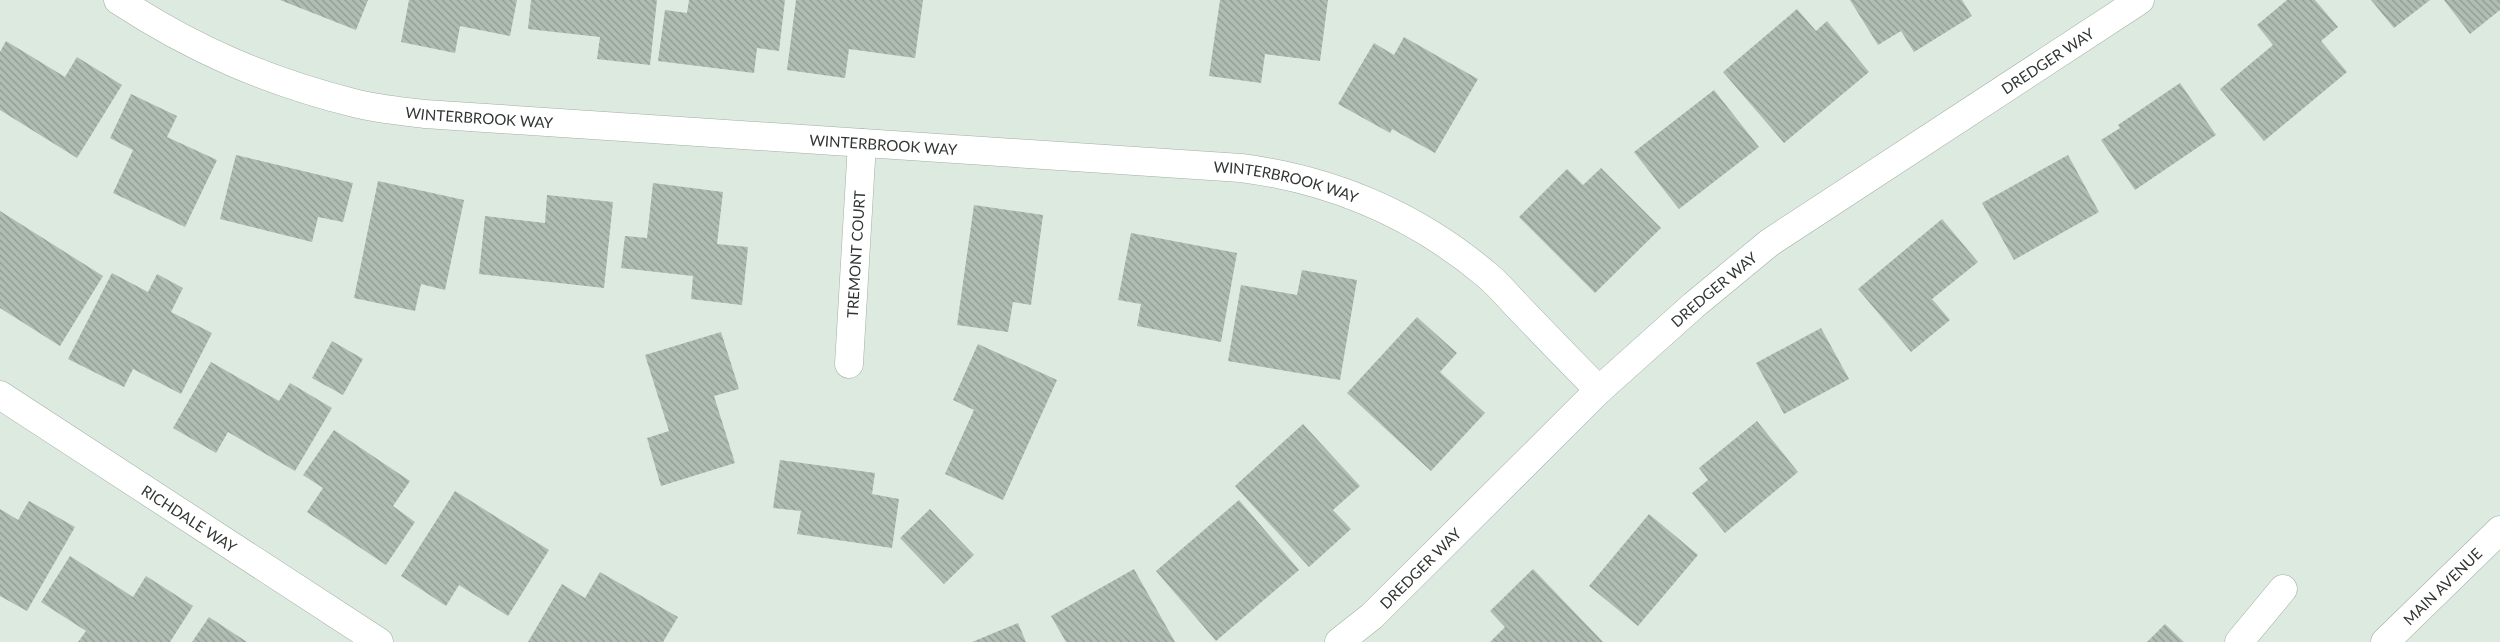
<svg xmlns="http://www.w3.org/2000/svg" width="2500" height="642" viewBox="0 0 2500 642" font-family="Lato,sans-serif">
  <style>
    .building { fill: url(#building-back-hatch) }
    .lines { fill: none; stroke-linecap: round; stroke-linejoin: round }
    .minor-casing { stroke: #a1afa4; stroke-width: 29 }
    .minor { stroke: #fff; stroke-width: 28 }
    .labels { text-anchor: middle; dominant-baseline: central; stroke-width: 5; stroke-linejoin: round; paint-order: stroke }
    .street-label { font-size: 15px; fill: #313632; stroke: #e9f7ec }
  </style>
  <defs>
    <pattern id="building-back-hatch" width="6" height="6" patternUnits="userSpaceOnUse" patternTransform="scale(1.25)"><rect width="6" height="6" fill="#afbdb2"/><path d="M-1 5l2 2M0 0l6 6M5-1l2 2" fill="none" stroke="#8f9a91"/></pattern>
  </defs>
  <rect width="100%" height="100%" fill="#dceadf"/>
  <path class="building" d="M280,0H368L356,30Z
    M409,0H517L510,36L460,26L455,53L401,42Z
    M531,0H657L650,65L597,59L600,37L528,29Z
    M689,0H785L779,51L757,48L754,73L658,61L665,10L687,13Z
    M796,0H923L915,58L849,49L845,78L787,70Z
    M1220,0H1328L1320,61L1265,54L1261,83L1209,76Z
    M1850,0H1962L1972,16L1914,52L1901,31L1878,45Z
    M2287,0H2315L2338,27L2321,41L2347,72L2264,141L2220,89L2273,45L2257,25Z
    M2371,0H2430L2394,28Z
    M2444,0H2500V10L2470,34Z
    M1797,9L1816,31L1827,21L1869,72L1784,143L1723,72Z
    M1404,37L1478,79L1435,153L1392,129L1390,133L1338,104L1374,43L1394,55Z
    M6,41L65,77L77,57L122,85L77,158L0,110V52Z
    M2180,83L2216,135L2135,190L2101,140L2120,128L2118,125Z
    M1714,90L1759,147L1679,209L1634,152Z
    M131,94L177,116L167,137L217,160L185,227L113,193L133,150L110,138Z
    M236,155L353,183L343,222L318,217L312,242L220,219Z
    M2068,155L2099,212L2014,260L1982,203Z
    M1601,168L1661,228L1595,293L1519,217L1567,169L1583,185Z
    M378,181L464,200L445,290L421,284L415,311L354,298Z
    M653,183L723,192L717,244L748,247L742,305L691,299L693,276L621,268L625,236L647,238Z
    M547,195L613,202L604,288L479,274L485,216L545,223Z
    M974,205L1043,215L1031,305L1013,302L1008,332L957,325Z
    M0,211L103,276L60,346L0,308Z
    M1942,219L1978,262L1932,299L1950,320L1911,352L1858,289Z
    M1131,233L1237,253L1221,342L1137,326L1141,304L1118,300Z
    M1302,270L1357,280L1340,380L1228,361L1241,285L1297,295Z
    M112,273L148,292L157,274L183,288L171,312L212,333L181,394L133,369L124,387L68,359Z
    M1417,317L1457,353L1440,372L1485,413L1431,471L1347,393Z
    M1821,328L1849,379L1784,414L1756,363Z
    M721,332L739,389L714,396L735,463L661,486L647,438L669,431L645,355Z
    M332,341L363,359L343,395L312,378Z
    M978,344L1057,380L1003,500L945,474L974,410L953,400Z
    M211,362L279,401L290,383L332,408L295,471L228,432L216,453L173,428Z
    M1757,421L1798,472L1725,533L1692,493L1708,480L1699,468Z
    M1303,424L1360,486L1333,510L1351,529L1309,567L1235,486Z
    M334,430L410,481L393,506L415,522L386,565L307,512L323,488L303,475Z
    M780,460L875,473L872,494L899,499L892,548L797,534L801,511L773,508Z
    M455,491L549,550L508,616L459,585L446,606L401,576Z
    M1239,500L1299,570L1216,641L1156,571Z
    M29,501L75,527L27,611L0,596V509L18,520Z
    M930,509L974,555L944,584L900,538Z
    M1649,514L1698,555L1638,626L1589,586Z
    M70,556L133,597L146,576L193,606L170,642H78L86,631L41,602Z
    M1134,569L1175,642H1066L1051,616Z
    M1533,569L1603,642H1490L1505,627L1490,611Z
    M600,572L678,617L663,642H528L562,584L585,598Z
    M209,617L247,642H192Z
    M1018,623L1026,642H972Z
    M2165,624L2184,642H2147Z"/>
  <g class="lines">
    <defs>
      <g id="minor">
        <path id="s1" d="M118,0C193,49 266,81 354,103C377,109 401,111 425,114L1241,168C1333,180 1416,215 1488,276C1501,287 1512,301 1525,314C1549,339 1574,365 1599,390"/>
        <path id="s2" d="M849,364L862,143"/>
        <path id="s3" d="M0,395L379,642"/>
        <path id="s4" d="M1339,642L1372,616L1599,390L1694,305L1769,243L2140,0"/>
        <path d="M2239,642L2283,589"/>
        <path id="s5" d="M2385,642L2500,530"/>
      </g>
    </defs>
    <use href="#minor" class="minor-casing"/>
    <use href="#minor" class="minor"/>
  </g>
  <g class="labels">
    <g class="street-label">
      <text stroke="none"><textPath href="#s4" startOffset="920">DREDGER WAY</textPath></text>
      <text stroke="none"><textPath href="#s1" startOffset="385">WINTERBROOK WAY</textPath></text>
      <text stroke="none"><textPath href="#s1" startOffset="790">WINTERBROOK WAY</textPath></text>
      <text stroke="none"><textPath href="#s1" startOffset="1195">WINTERBROOK WAY</textPath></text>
      <text stroke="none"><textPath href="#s2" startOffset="110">TREMONT COURT</textPath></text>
      <text stroke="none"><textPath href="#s4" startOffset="515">DREDGER WAY</textPath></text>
      <text stroke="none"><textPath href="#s3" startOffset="226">RICHDALE WAY</textPath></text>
      <text stroke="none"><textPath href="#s4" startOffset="110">DREDGER WAY</textPath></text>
      <text stroke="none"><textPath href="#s5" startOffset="80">MAIN AVENUE</textPath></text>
    </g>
  </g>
</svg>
